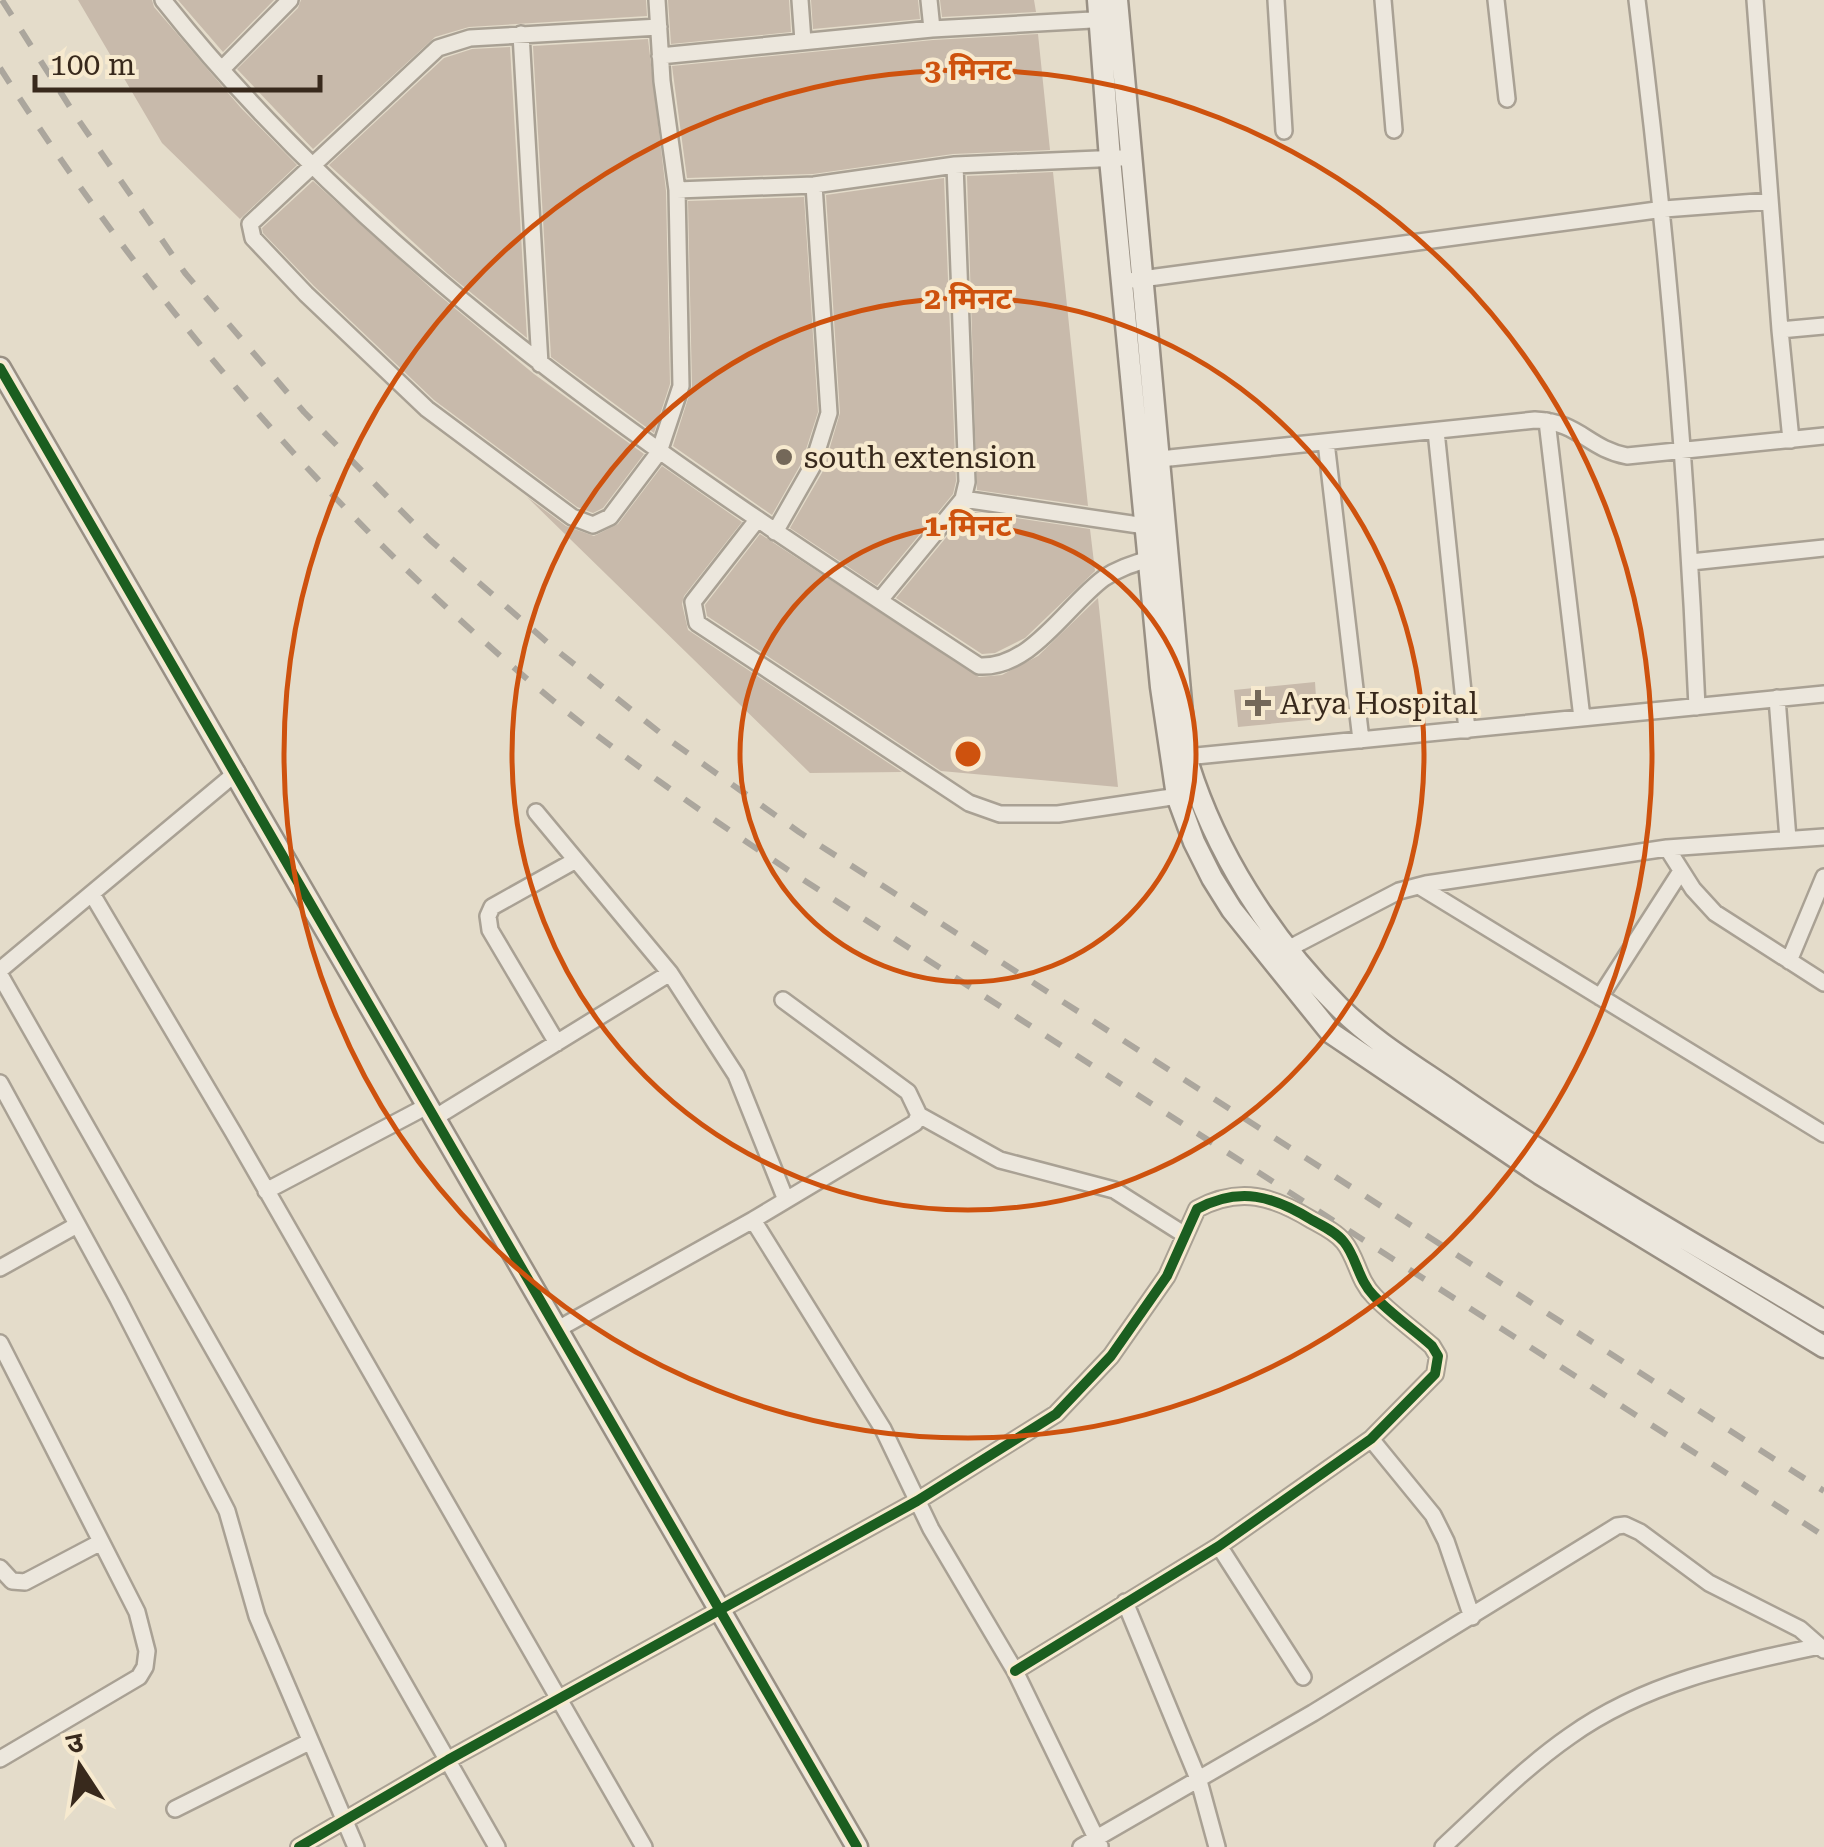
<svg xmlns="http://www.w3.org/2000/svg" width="1824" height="1847" viewBox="0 0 1824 1847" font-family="'Roboto Serif','Noto Sans Devanagari',serif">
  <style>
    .building { fill: #c8baab }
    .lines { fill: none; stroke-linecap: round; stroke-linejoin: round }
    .street-casing { stroke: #a9a194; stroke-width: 20 }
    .secondary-casing { stroke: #999084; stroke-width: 25 }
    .street { stroke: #ece7dd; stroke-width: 15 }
    .secondary { stroke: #ece7dd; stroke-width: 20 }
    .rail { stroke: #aba69d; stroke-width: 6; stroke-dasharray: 18 18; stroke-linecap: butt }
    .cycleway-casing { stroke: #f7eacf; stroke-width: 16 }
    .cycleway { stroke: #1b5e20; stroke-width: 10 }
    .ring { fill: none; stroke: #ce520e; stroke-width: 5 }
    .poi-dot { fill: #746859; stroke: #f7eacf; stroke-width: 4 }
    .labels { text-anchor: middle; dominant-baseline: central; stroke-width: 8; stroke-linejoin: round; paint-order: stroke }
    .poi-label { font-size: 30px; fill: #38291c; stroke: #f7eacf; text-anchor: start }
    .centre { fill: #ce520e; stroke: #f7eacf; stroke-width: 5 }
    .ring-label { font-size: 30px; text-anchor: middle; font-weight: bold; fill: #ce520e; stroke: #f7eacf; stroke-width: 8; stroke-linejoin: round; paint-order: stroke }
  </style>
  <rect width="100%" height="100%" fill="#e4dcca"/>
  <path class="building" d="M78,0H152L154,7L241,108L297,165L240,219L162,143Z
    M178,0H274L223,52Z
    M301,0H646L647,16L469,27L435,37L313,149L237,69L298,8Z
    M668,0H789L791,32L671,44Z
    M811,0H918L920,19L813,29Z
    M940,0H1034L1036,12L942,17Z
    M1038,34L1050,150L953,154L813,174L687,178L672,66L933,40Z
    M648,39L666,191L670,384L654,433L551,357L533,46Z
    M510,47L527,338L448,274L329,165L444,58L472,49Z
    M1053,172L1088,506L977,490L967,176Z
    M944,178L956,481L953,494L877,586L790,528L823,471L840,413L826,195Z
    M313,181L434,291L534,374L644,454L603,508L593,513L577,507L434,400L314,286L263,233L262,228Z
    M804,197L818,412L802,462L772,515L673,446L692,386L688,201Z
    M662,466L742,522L684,596L682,604L688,630L902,772L810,773L527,497L566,526L594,536L618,524Z
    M968,511L1090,529L1095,571L1025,638L995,653L982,654L896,598Z
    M760,534L979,677L1002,675L1038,656L1098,598L1118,787L941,771L707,616L705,605Z
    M1315,682L1316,697L1328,696L1330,710L1318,711L1319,719L1238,727L1234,690Z"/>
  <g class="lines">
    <defs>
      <path id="street" d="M163,0C384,279 685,473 979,666C1031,669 1066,606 1104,578C1120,567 1137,563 1155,557
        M657,0L662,81L677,190L681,386L659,452L610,517L593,525L572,517L427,409L306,294L253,238L250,224L438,48L470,38L659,27
        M800,0L803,41
        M929,0L932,29
        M1276,0L1284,131
        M1383,0L1394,130
        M1496,0L1507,99
        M1637,0C1667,235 1687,470 1697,707
        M1755,0L1780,330L1791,440
        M521,34L540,364
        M660,56L932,29L1110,19
        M222,69L290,0
        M677,190L814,185L955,165L1121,158
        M1134,280L1664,209L1770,201
        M1780,330L1824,326
        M1547,421L1582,718
        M1436,431L1467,730
        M1326,442L1361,740
        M1160,459L1535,420C1580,422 1587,448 1627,456L1824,436
        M963,499L1152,527
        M757,520L693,602L697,623L969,803L1000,814H1058L1185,795
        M775,532L812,467L829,413L814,185
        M1691,562L1824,548
        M880,600L963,499L967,482L955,165
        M1777,698L1788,839
        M1186,757L1824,694
        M536,812L670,973L736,1075L786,1200
        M1667,848L1693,889L1715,913L1824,983
        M1419,886L1824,1134
        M92,894L233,1132L644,1847
        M1282,952L1399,891L1426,884L1667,848L1824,837
        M1789,961L1824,877
        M0,970L237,772
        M0,975L497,1847
        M1600,997L1681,871
        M557,1043L490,930L488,916L492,907L576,860
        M0,1083L118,1299L227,1511L257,1616L356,1847
        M919,1115L1000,1160L1114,1190L1185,1235
        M436,1117L670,973
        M266,1191L429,1105
        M753,1220L883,1429L931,1529L1015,1671L1100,1846
        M0,1268L77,1225
        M558,1329L753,1220L915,1123L919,1115L908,1092L783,1000
        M0,1343L137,1612L147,1651L145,1667L139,1677L0,1759
        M1371,1439L1433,1515L1446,1541L1472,1617
        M1219,1546L1303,1677
        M0,1568L12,1581L25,1582L101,1542
        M1125,1602L1199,1781L1217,1847
        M175,1809L309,1742
        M299,1847L448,1760L917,1501L1056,1414L1111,1356L1167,1276L1197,1209C1240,1186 1273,1196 1312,1220C1323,1226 1336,1232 1344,1242C1357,1258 1358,1280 1374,1296C1391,1314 1413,1329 1432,1346L1438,1356L1435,1374L1371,1439L1219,1546L1015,1671
        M1081,1847L1313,1713L1617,1526L1625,1525L1640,1532L1709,1583L1800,1629L1824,1650
        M1443,1847C1484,1809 1524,1768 1570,1736C1644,1683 1733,1664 1820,1646"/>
      <path id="secondary" d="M1098,0L1110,159L1161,687L1177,796L1194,842L1212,878L1232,910L1331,1033L1540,1174L1824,1347
        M1117,0L1186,757C1214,851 1270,938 1339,1007C1375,1043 1420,1069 1461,1098C1578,1179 1702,1248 1824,1321
        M0,368L857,1847"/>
    </defs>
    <use href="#street" class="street-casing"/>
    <use href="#secondary" class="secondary-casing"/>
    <use href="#street" class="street"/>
    <use href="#secondary" class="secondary"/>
    <path class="rail" d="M2,0L75,115L185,273L304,412L430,540L555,649L668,739L799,832L1824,1491
      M0,68C146,296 320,503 526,678C609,749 698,809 788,870L1824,1536"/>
    <defs>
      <path id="cycleway" d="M0,368L857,1847
        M299,1847L448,1760L917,1501L1056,1414L1111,1356L1167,1276L1197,1209C1240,1186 1273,1196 1312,1220C1323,1226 1336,1232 1344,1242C1357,1258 1358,1280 1374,1296C1391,1314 1413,1329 1432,1346L1438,1356L1435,1374L1371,1439L1219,1546L1015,1671"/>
    </defs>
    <use href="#cycleway" class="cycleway-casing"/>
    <use href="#cycleway" class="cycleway"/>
  </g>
  <g class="ring">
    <circle cx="968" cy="754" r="228"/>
    <circle cx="968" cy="754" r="456"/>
    <circle cx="968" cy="754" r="684"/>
  </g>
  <g class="poi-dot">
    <circle cx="784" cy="457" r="10"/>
    <path d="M1253 688h10v10h10v10h-10v10h-10v-10h-10v-10h10z"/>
  </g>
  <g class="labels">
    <g class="poi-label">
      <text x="804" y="457">south extension</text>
      <text x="1280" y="703">Arya Hospital</text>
    </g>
  </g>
  <circle cx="968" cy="754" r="15" class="centre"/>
  <g class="ring-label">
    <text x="968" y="80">3 मिनट</text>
    <text x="968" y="309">2 मिनट</text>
    <text x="968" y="536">1 मिनट</text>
  </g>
  <g transform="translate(80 1767) rotate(348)" stroke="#f7eacf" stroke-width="8" paint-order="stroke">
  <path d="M0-8L18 38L0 25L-18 38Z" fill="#38291c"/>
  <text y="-15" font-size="28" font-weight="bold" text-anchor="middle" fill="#38291c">उ</text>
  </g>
  <path d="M35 75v15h285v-15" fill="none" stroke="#38291c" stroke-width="5"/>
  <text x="50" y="75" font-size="30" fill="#38291c" stroke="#f7eacf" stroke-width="8" paint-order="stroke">100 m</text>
</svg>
